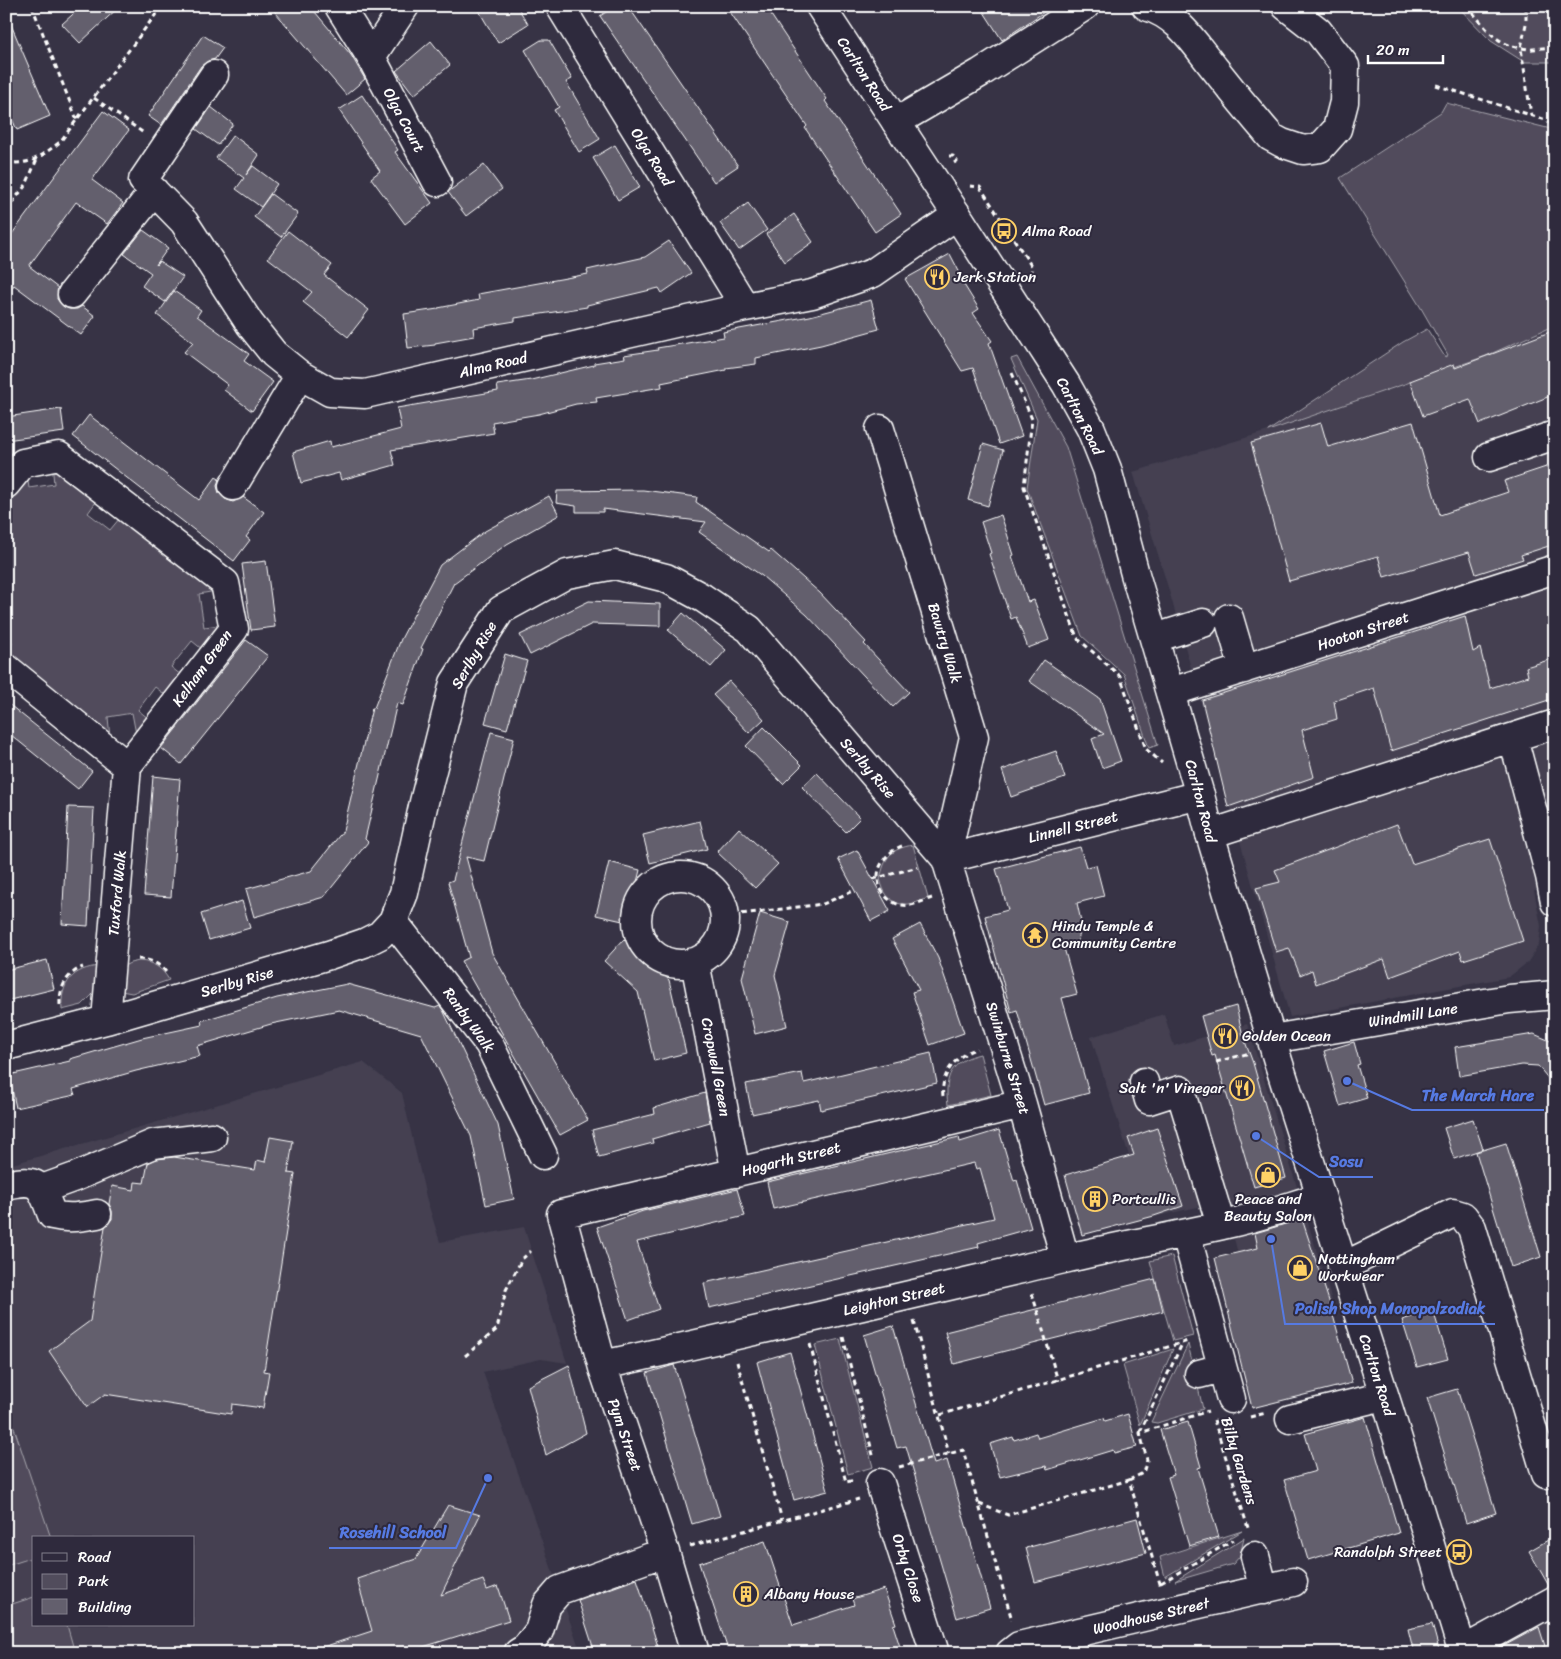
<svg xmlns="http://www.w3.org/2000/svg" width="1561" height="1659" viewBox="0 0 1561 1659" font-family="Sriracha,sans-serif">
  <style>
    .built { fill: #444051; fill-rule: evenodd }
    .green { fill: #514c5c; stroke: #a8a6ae }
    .building { fill: #635f6d; stroke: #fff }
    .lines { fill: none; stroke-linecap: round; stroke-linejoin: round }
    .minor-casing { stroke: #fff; stroke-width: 31 }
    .major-casing { stroke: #fff; stroke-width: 31 }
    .path { stroke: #fff; stroke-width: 3; stroke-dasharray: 5 4; stroke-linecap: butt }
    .minor { stroke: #2f2a3d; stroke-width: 28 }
    .major { stroke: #2f2a3d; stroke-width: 28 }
    .labels { text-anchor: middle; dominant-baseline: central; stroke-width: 4; stroke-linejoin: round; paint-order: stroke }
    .street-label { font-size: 15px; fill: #fff; stroke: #2f2a3d }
    .poi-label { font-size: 15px; fill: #fff; stroke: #2f2a3d; text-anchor: start }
    .leader { fill: none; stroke: #567ae2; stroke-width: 2 }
    .callout-dot { fill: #567ae2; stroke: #2f2a3d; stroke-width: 2 }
    .callout-label { font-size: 16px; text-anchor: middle; font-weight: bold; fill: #567ae2; stroke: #2f2a3d; stroke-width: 4; stroke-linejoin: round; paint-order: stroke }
  </style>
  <rect width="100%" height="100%" fill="#373345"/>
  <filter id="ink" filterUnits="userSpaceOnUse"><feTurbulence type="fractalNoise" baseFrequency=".02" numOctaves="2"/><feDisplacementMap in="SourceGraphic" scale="10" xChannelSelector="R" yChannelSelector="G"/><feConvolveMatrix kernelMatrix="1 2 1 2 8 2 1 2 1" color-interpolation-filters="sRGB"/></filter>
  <g filter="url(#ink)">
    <path class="built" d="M1555,325V886L1534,890L1541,926L1539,944L1528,962L1509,977L1290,1017L1170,594L1133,472L1268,431L1486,356Z
      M1164,1014L1174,1046L1247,1024L1332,1301L1255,1324L1235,1242L1220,1202L1149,1218L1091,1037Z
      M363,1062L402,1093L426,1197L440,1242L524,1227L567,1363L541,1359L483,1372L581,1653H6V1166ZM34,1538H194V1625H34Z
      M1555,1615V1653H1490L1488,1647Z"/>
    <path class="green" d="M1457,6H1555V62H1524L1491,41Z
      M1446,103L1555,130V325L1486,356L1268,431L1403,342L1427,329L1445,357L1448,355L1421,308L1340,178L1441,112Z
      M1017,357L1066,447L1158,745L1149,748L1124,674L1082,636L1027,488L1037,419L1011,359Z
      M52,463L101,495L88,513L110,530L124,513L222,590L199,594L204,627L228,624L208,654L192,641L171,667L187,680L172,700L155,687L138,710L154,723L136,734L132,713L108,717L110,738L6,665V653L13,643L6,637V493L26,468L29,488L54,484Z
      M913,845L928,898C903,909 887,907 880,879C885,857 890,849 913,845Z
      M139,961C154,962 162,968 169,980L132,993L121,991L122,967L130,963Z
      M100,966L96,991L82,1005L62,1010C60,983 73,968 100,966Z
      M980,1054L991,1095L948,1105C944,1076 951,1061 980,1054Z
      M1172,1256L1193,1336L1173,1341L1150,1261Z
      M840,1339L873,1467L848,1474L815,1345Z
      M1188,1344L1203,1409L1157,1423L1151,1422Z
      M1173,1349L1140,1425L1123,1365Z
      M6,1404L51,1538H34V1557L6,1566Z
      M1242,1531L1165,1577L1160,1557Z
      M1244,1538L1240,1556L1233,1564L1175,1581Z
      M34,1597V1625H67L75,1653H6V1606Z"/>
    <path class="building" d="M82,6H120L80,43L62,24Z
      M270,6H310L351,55L365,79L346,95Z
      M476,6H517L528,24L498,43Z
      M615,6H628L738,166L714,182L600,16Z
      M726,6H765L827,99L825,101L901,214L875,232L805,128L807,126Z
      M980,6H1053L1002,40Z
      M6,13L50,116L17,130L6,106Z
      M203,35L223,48L215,59L208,61L201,66L161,125L148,116Z
      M541,40H549L572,79L566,82L600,139L579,152L554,110L559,107L525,50Z
      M431,41L450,65L414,95L396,71Z
      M362,95L398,150L395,152L432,203L405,224L371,178L380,171L339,110Z
      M211,107L233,124L218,145L196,129Z
      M103,111L129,130L92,180L123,203L107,224L76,202L29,266L58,288L57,299L63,306L70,309H77L82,306L95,316L81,335L14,285L6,296V242Z
      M233,135L259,155L246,175L253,166L277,184L261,207L236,189L244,178L216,158Z
      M615,145L640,187L618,200L593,158Z
      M484,165L502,189L466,216L448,192Z
      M271,194L298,214L281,237L254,217Z
      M748,203L767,230L739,250L720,223Z
      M794,214L813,242L785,262L766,234Z
      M143,230L168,248L156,265L159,261L183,277L165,302L142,286L151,273L124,254Z
      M288,231L332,265L324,275L369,310L348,337L303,302L312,292L268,258Z
      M669,241L691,273L662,293L659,288L587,305V307L515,318V321L473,328L474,336L435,343V345L408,348L404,314L438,309V308L479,300L478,294L588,274L587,270L645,257Z
      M950,254L963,279L961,280L979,309L973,313L992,341L989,343L1022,436L999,444L973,368L962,371L905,279Z
      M174,291L201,310L197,316L249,354L244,361L273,382L252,411L224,390L228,385L184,352L193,342L157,315Z
      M871,300L879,329L821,345L756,358V364L726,368V370L661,383L662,387L596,398L597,402L576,404L539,414L492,422L494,433L391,450L395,465L341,480L339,473L301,483L293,452L330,441L331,447L401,429L397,408L498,391L497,385L531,380L594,365V363L625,358L624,355L658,350L657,348L724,337L723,332L810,316Z
      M1555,330V394L1480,424L1470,399L1423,416L1410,381L1454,364L1455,368Z
      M61,409L64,432L6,440V417Z
      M89,415L199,500L216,477L219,479L217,486L219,493L225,499L233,502L243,497L264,512L246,537L250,540L234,561L73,436Z
      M1413,422L1440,515L1508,492L1504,481L1555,464V544L1521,555L1523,559L1476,574L1469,552L1384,577L1378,556L1289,581L1251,443L1321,423L1328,447Z
      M983,444L1003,450L988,506L968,500Z
      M643,490L697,497L696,502L769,552L771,550L820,593L866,642L864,644L909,692L893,707L807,615L762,576L699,532L706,522L603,509V512H576V506L556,503L557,491Z
      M549,496L559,515L507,544L454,583L421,648L423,649L403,705L397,703L365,839L368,842L324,897L254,917L246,889L311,871L343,831L372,708H374L401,639L440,565L485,531Z
      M1001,515L1014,555L1012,556L1028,602L1034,600L1049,640L1028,648L1016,617L1011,619L989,554L991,553L981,522Z
      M266,561L275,627L251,630L242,564Z
      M589,601L660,604V626L592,624L530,655L520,635Z
      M683,613L726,650L711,667L668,630Z
      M1465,616L1473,652L1480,648L1490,688L1528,676L1526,667L1555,658V698L1391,751L1374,688L1334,701L1337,719L1302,730L1314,777L1228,807L1202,700Z
      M246,640L268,656L181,764L161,748Z
      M505,654L527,661L507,729L485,723Z
      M1044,660L1100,699L1121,761L1102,768L1092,739L1104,734L1029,681Z
      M729,681L764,719L749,733L713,695Z
      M6,702L92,771L78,789L6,731Z
      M764,727L802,765L783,784L746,746Z
      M491,732L514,738L484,861L466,857L492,953L588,1120L560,1135L461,961L469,957L448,882L453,880Z
      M1056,751L1065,778L1011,797L1002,770Z
      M817,773L860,818L846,832L802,787Z
      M153,776L180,779L171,897L144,895Z
      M68,807L94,808L88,926L62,924Z
      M700,821L707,849L650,863L643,835Z
      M1397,824L1412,864L1490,839L1523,941L1463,960L1460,951L1390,977L1384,959L1316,984L1312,970L1300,975L1289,948L1276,952L1256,888L1280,882L1275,870Z
      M739,828L778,864L755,888L717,852Z
      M1080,847L1086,867L1096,865L1104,896L1077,903L1082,926L1077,943L1064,948L1077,994L1062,998L1089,1093L1044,1105L1017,1010L1011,1012L985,916L1008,910L996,869Z
      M857,850L890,911L871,921L838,859Z
      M609,862L640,870L627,922L596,915Z
      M242,901L250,928L209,940L201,914Z
      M760,913L790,922L775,975L787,1026L755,1034L742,978Z
      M920,924L938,958L964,1033L930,1045L912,992L919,990L892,939Z
      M624,939L669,980L686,1053L654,1061L638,992L604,961Z
      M47,960L54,989L6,1001V970Z
      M347,984L435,1008L440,1006L443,1010L498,1125L514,1199L486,1205L471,1136L421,1034L339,1010L271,1024L197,1046L200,1056L136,1071L73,1089L75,1095L16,1108L9,1075L70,1061V1059L142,1038L202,1025L201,1021L277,998Z
      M1236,1006L1243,1036L1253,1063L1286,1178L1254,1187L1215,1055L1212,1056L1201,1016Z
      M1534,1034L1555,1043V1087L1538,1066L1522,1065L1459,1076L1455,1047Z
      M1354,1042L1360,1064L1357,1065L1367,1098L1340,1106L1324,1051Z
      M931,1053L937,1083L821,1110L819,1100L752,1114L746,1084L802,1073L804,1083Z
      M705,1093L710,1122L652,1139L653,1143L599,1157L592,1130L655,1114L654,1108Z
      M1473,1119L1483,1149L1454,1159L1444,1128Z
      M1157,1128L1183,1206L1154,1216L1082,1235L1065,1175L1134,1155L1128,1138Z
      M999,1130L1014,1181L1017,1180L1031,1228L978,1243L979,1247L709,1308L704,1283L994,1218L980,1168L976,1169L974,1163L773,1209L767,1182L959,1137L960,1142Z
      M270,1137L293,1141L288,1173L295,1174L264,1371L269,1372L263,1408L232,1404L231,1414L105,1394L87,1407L49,1351L90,1321L105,1227L112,1219V1211L109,1204L112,1186L134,1190L135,1182L144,1183L148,1163L157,1159L174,1157L255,1170L257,1160L265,1162Z
      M1506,1143L1541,1257L1511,1267L1476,1152Z
      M737,1189L745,1216L637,1242L659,1309L628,1320L597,1227L643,1211Z
      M1302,1219L1329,1301L1352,1383L1252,1408L1215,1258L1258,1248L1255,1233Z
      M1155,1279L1163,1311L954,1364L945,1332Z
      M1433,1310L1448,1359L1417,1367L1402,1320Z
      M893,1326L934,1464L947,1460L990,1608L957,1618L906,1446L897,1448L864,1335Z
      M790,1352L828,1491L794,1500L757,1362Z
      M569,1365L586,1433L546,1455L528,1386Z
      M674,1365L720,1516L692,1524L647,1373Z
      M1457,1389L1496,1513L1466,1523L1427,1398Z
      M1128,1414L1137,1447L1114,1453L1113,1450L1047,1470L1046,1466L1000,1477L990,1444L1013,1437L1014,1440L1036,1433L1038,1438L1104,1418L1105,1421Z
      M1365,1417L1399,1533L1308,1560L1284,1480L1316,1471L1305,1434Z
      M1188,1422L1201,1467L1198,1468L1219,1537L1189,1546L1168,1477L1174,1475L1160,1430Z
      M448,1505L480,1515L441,1595L483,1580L487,1590L498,1586L509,1620L404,1653H318L317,1649L372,1631L357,1579L416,1559Z
      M1137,1518L1146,1553L1035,1582L1026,1548Z
      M1555,1536V1584L1549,1586L1529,1551Z
      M765,1541L793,1625L854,1605L852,1599L884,1589L896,1624L893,1625L902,1653H729L699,1563Z
      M637,1579L660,1653H595L578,1600Z
      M1432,1624L1440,1653H1414L1408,1629Z
      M1539,1627L1545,1646L1542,1647L1544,1653H1491Z"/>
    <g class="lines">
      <defs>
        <path id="minor" d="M339,6L371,57L437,182
          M560,6L745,307
          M1146,6C1179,16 1194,43 1215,69C1233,92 1252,115 1271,137L1282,143L1303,150L1320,148L1337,129L1344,102L1345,66L1318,31L1286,6
          M371,57L405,6
          M214,75L143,180L184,222L250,324L274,354L300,375L330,392L365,394L745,307L812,294L873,273L957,215
          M896,122L980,73L1085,6
          M72,294L154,191
          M880,429L974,737L946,859
          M1489,457L1555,435
          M6,484L23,463L59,456L225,583L234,629L127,766L6,668
          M233,486L300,375
          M1229,618L1244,669
          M1155,638L1203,623
          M1171,692L1555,569
          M1513,738L1550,876L1555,902
          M1210,834L1555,724
          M946,859L1200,795
          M637 920a44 44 0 1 1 88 0a44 44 0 1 1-88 0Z
          M393,921L489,1044L543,1155
          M695,962L736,1173
          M106,1020L127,766
          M1272,1039L1509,999L1555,995
          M6,1046L106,1020L329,955L364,943L380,935L393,921L404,893L424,802L454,683L501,610L567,574L615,565L666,578L703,598L749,629L946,859L1022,1104L1065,1258
          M1144,1082L1149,1100L1180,1090L1221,1225
          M6,1185C40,1177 41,1186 52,1215C68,1219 81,1217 97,1214
          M42,1189L75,1177L153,1144L212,1137
          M1186,1234L1231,1399
          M1342,1267L1453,1213L1463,1216L1472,1228L1546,1474
          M603,1368L612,1363C763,1330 914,1294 1064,1259C1118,1246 1173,1237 1227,1224C1259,1217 1290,1206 1321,1197
          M1199,1374L1222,1368
          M1290,1419L1384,1396
          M880,1483L935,1653
          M1255,1556L1264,1590
          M1462,1651L1555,1600
          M518,1653L526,1648L539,1631L547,1605L560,1590L665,1552
          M695,1653L665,1552L603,1368L561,1214L1022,1104
          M1010,1653L1019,1646L1293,1582"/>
        <path id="major" d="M820,6L957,215L1066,384L1091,429L1107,469L1135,574L1200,795L1210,834L1278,1061L1389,1410L1463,1653"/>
      </defs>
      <use href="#minor" class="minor-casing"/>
      <use href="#major" class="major-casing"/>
      <path class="path" d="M32,6L77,120
        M1466,6C1490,29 1490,44 1528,49C1537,50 1545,46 1555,48
        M1526,6V24L1521,48L1531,115
        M1436,85L1546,120L1555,128
        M94,98L145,134
        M949,156H953L957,161L954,163
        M6,162C31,166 41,156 60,142L162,6
        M970,186L980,187L1032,267L1031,280
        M6,210L26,185L37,159
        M1012,373L1032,419L1024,487L1077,638L1120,676L1146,749L1162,763
        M902,846C890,850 877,864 878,878C878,891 890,904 902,905C912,907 922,901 932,898
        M873,879L918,867
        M724,916L823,904L855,890
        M138,959C151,959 161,964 168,975
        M60,1005C59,988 67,973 83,967
        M1216,1062L1250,1053
        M943,1096C940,1075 956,1054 977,1049
        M1032,1293L1058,1381
        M914,1321L949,1454
        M843,1337L874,1459
        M810,1344L846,1482L855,1480
        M465,1356L497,1329L506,1290L522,1259L531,1251
        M737,1362L782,1520
        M940,1415L1188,1341
        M1250,1417L1266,1413
        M1214,1420L1249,1531
        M1140,1432L1182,1344
        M899,1467L963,1450L1012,1620
        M1129,1480L1143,1473L1147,1460L1140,1433L1208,1411
        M979,1504L1008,1515L1129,1480L1161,1587
        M690,1546L859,1499
        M1161,1583L1233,1540"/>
      <use href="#minor" class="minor"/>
      <use href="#major" class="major"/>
    </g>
  </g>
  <defs>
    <symbol id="bus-ring" viewBox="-11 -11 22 22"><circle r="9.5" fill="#2f2a3d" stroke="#ffd166" stroke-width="1.5"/><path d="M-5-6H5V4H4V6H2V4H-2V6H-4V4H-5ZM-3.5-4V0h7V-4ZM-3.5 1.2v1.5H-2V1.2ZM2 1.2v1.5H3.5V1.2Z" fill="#ffd166"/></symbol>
    <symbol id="restaurant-ring" viewBox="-11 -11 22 22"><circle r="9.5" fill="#2f2a3d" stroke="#ffd166" stroke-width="1.5"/><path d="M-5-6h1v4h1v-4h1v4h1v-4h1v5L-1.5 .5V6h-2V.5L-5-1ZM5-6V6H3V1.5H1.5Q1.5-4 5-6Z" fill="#ffd166"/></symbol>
    <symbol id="temple-ring" viewBox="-11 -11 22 22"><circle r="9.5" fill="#2f2a3d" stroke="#ffd166" stroke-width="1.5"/><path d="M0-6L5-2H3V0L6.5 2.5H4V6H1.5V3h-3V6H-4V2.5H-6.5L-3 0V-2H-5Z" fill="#ffd166"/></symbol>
    <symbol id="shop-ring" viewBox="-11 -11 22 22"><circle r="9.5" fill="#2f2a3d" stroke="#ffd166" stroke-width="1.5"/><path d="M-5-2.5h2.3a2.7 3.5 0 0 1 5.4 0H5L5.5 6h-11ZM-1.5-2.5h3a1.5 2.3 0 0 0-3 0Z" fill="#ffd166"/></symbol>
    <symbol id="building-ring" viewBox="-11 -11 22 22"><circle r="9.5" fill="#2f2a3d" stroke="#ffd166" stroke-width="1.5"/><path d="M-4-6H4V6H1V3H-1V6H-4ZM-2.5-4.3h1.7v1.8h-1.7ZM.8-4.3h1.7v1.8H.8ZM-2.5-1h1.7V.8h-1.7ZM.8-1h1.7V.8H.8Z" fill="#ffd166"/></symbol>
  </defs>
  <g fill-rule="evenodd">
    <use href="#bus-ring" x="990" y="217" width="28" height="28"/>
    <use href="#restaurant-ring" x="923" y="263" width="28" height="28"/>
    <use href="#temple-ring" x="1021" y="921" width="28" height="28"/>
    <use href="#restaurant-ring" x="1211" y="1022" width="28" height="28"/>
    <use href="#restaurant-ring" x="1228" y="1074" width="28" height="28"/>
    <use href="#shop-ring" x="1254" y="1161" width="28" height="28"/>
    <use href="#building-ring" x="1081" y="1185" width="28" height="28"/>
    <use href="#shop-ring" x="1286" y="1254" width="28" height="28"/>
    <use href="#bus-ring" x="1445" y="1538" width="28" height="28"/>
    <use href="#building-ring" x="732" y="1580" width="28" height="28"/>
  </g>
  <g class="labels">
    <g class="street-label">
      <text transform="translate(864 74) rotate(57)">Carlton Road</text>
      <text transform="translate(404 120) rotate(62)">Olga Court</text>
      <text transform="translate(652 157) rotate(58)">Olga Road</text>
      <text transform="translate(493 365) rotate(-13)">Alma Road</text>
      <text transform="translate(1080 416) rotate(63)">Carlton Road</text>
      <text transform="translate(1363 631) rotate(-18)">Hooton Street</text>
      <text transform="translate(945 643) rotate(73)">Bawtry Walk</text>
      <text transform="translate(474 655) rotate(-60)">Serlby Rise</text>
      <text transform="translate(202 668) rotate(-54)">Kelham Green</text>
      <text transform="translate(868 768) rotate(49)">Serlby Rise</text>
      <text transform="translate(1201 801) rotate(75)">Carlton Road</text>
      <text transform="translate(1073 827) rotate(-14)">Linnell Street</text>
      <text transform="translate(117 893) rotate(-85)">Tuxford Walk</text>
      <text transform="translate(237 982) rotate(-16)">Serlby Rise</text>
      <text transform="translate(1413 1015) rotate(-9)">Windmill Lane</text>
      <text transform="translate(469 1020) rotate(54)">Ranby Walk</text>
      <text transform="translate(1008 1058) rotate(73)">Swinburne Street</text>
      <text transform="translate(716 1067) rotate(79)">Cropwell Green</text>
      <text transform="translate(791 1159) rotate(-14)">Hogarth Street</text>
      <text transform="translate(894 1299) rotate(-13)">Leighton Street</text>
      <text transform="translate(1377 1375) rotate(72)">Carlton Road</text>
      <text transform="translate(625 1435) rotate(71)">Pym Street</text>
      <text transform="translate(1239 1461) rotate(73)">Bilby Gardens</text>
      <text transform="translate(908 1568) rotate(72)">Orby Close</text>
      <text transform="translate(1151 1616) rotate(-13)">Woodhouse Street</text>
    </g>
    <g class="poi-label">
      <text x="1022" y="231">Alma Road</text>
      <text x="954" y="277">Jerk Station</text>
      <text x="1052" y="926">Hindu Temple &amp;<tspan x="1052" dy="17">Community Centre</tspan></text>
      <text x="1242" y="1036">Golden Ocean</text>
      <text x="1224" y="1088" text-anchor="end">Salt 'n' Vinegar</text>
      <text x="1112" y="1199">Portcullis</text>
      <text x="1268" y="1199" text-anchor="middle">Peace and<tspan x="1268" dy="17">Beauty Salon</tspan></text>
      <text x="1318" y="1259">Nottingham<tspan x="1318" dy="17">Workwear</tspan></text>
      <text x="1442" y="1552" text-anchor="end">Randolph Street</text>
      <text x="764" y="1594">Albany House</text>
    </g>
  </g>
  <path class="leader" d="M1347 1081L1412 1110H1544M1256 1136L1319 1177H1373M1271 1239L1285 1324H1495M488 1478L456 1548H329"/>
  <g class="callout-dot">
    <circle cx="1347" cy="1081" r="5"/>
    <circle cx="1256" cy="1136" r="5"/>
    <circle cx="1271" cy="1239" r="5"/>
    <circle cx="488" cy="1478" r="5"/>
  </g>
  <g class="callout-label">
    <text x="1478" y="1101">The March Hare</text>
    <text x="1346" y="1167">Sosu</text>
    <text x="1390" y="1314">Polish Shop Monopolzodiak</text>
    <text x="393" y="1538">Rosehill School</text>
  </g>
  <rect width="1561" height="1659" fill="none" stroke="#2f2a3d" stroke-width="25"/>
  <rect x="12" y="12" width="1536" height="1634" fill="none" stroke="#fff" stroke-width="2" filter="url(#ink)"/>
  <rect x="32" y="1536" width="162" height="90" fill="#2f2a3d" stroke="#827f8b"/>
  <rect x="42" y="1553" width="25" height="8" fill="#2f2a3d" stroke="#827f8b"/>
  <text x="78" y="1562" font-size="15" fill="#ffffff">Road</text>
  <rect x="42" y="1574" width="25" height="15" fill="#514c5c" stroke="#827f8b"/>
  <text x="78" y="1586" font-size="15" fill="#ffffff">Park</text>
  <rect x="42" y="1599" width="25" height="15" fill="#635f6d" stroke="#827f8b"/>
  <text x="78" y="1612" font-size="15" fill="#ffffff">Building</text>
  <path d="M1368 55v8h75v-8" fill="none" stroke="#ffffff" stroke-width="2.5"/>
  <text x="1376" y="55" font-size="15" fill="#ffffff" stroke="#2f2a3d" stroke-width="4" paint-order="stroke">20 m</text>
</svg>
